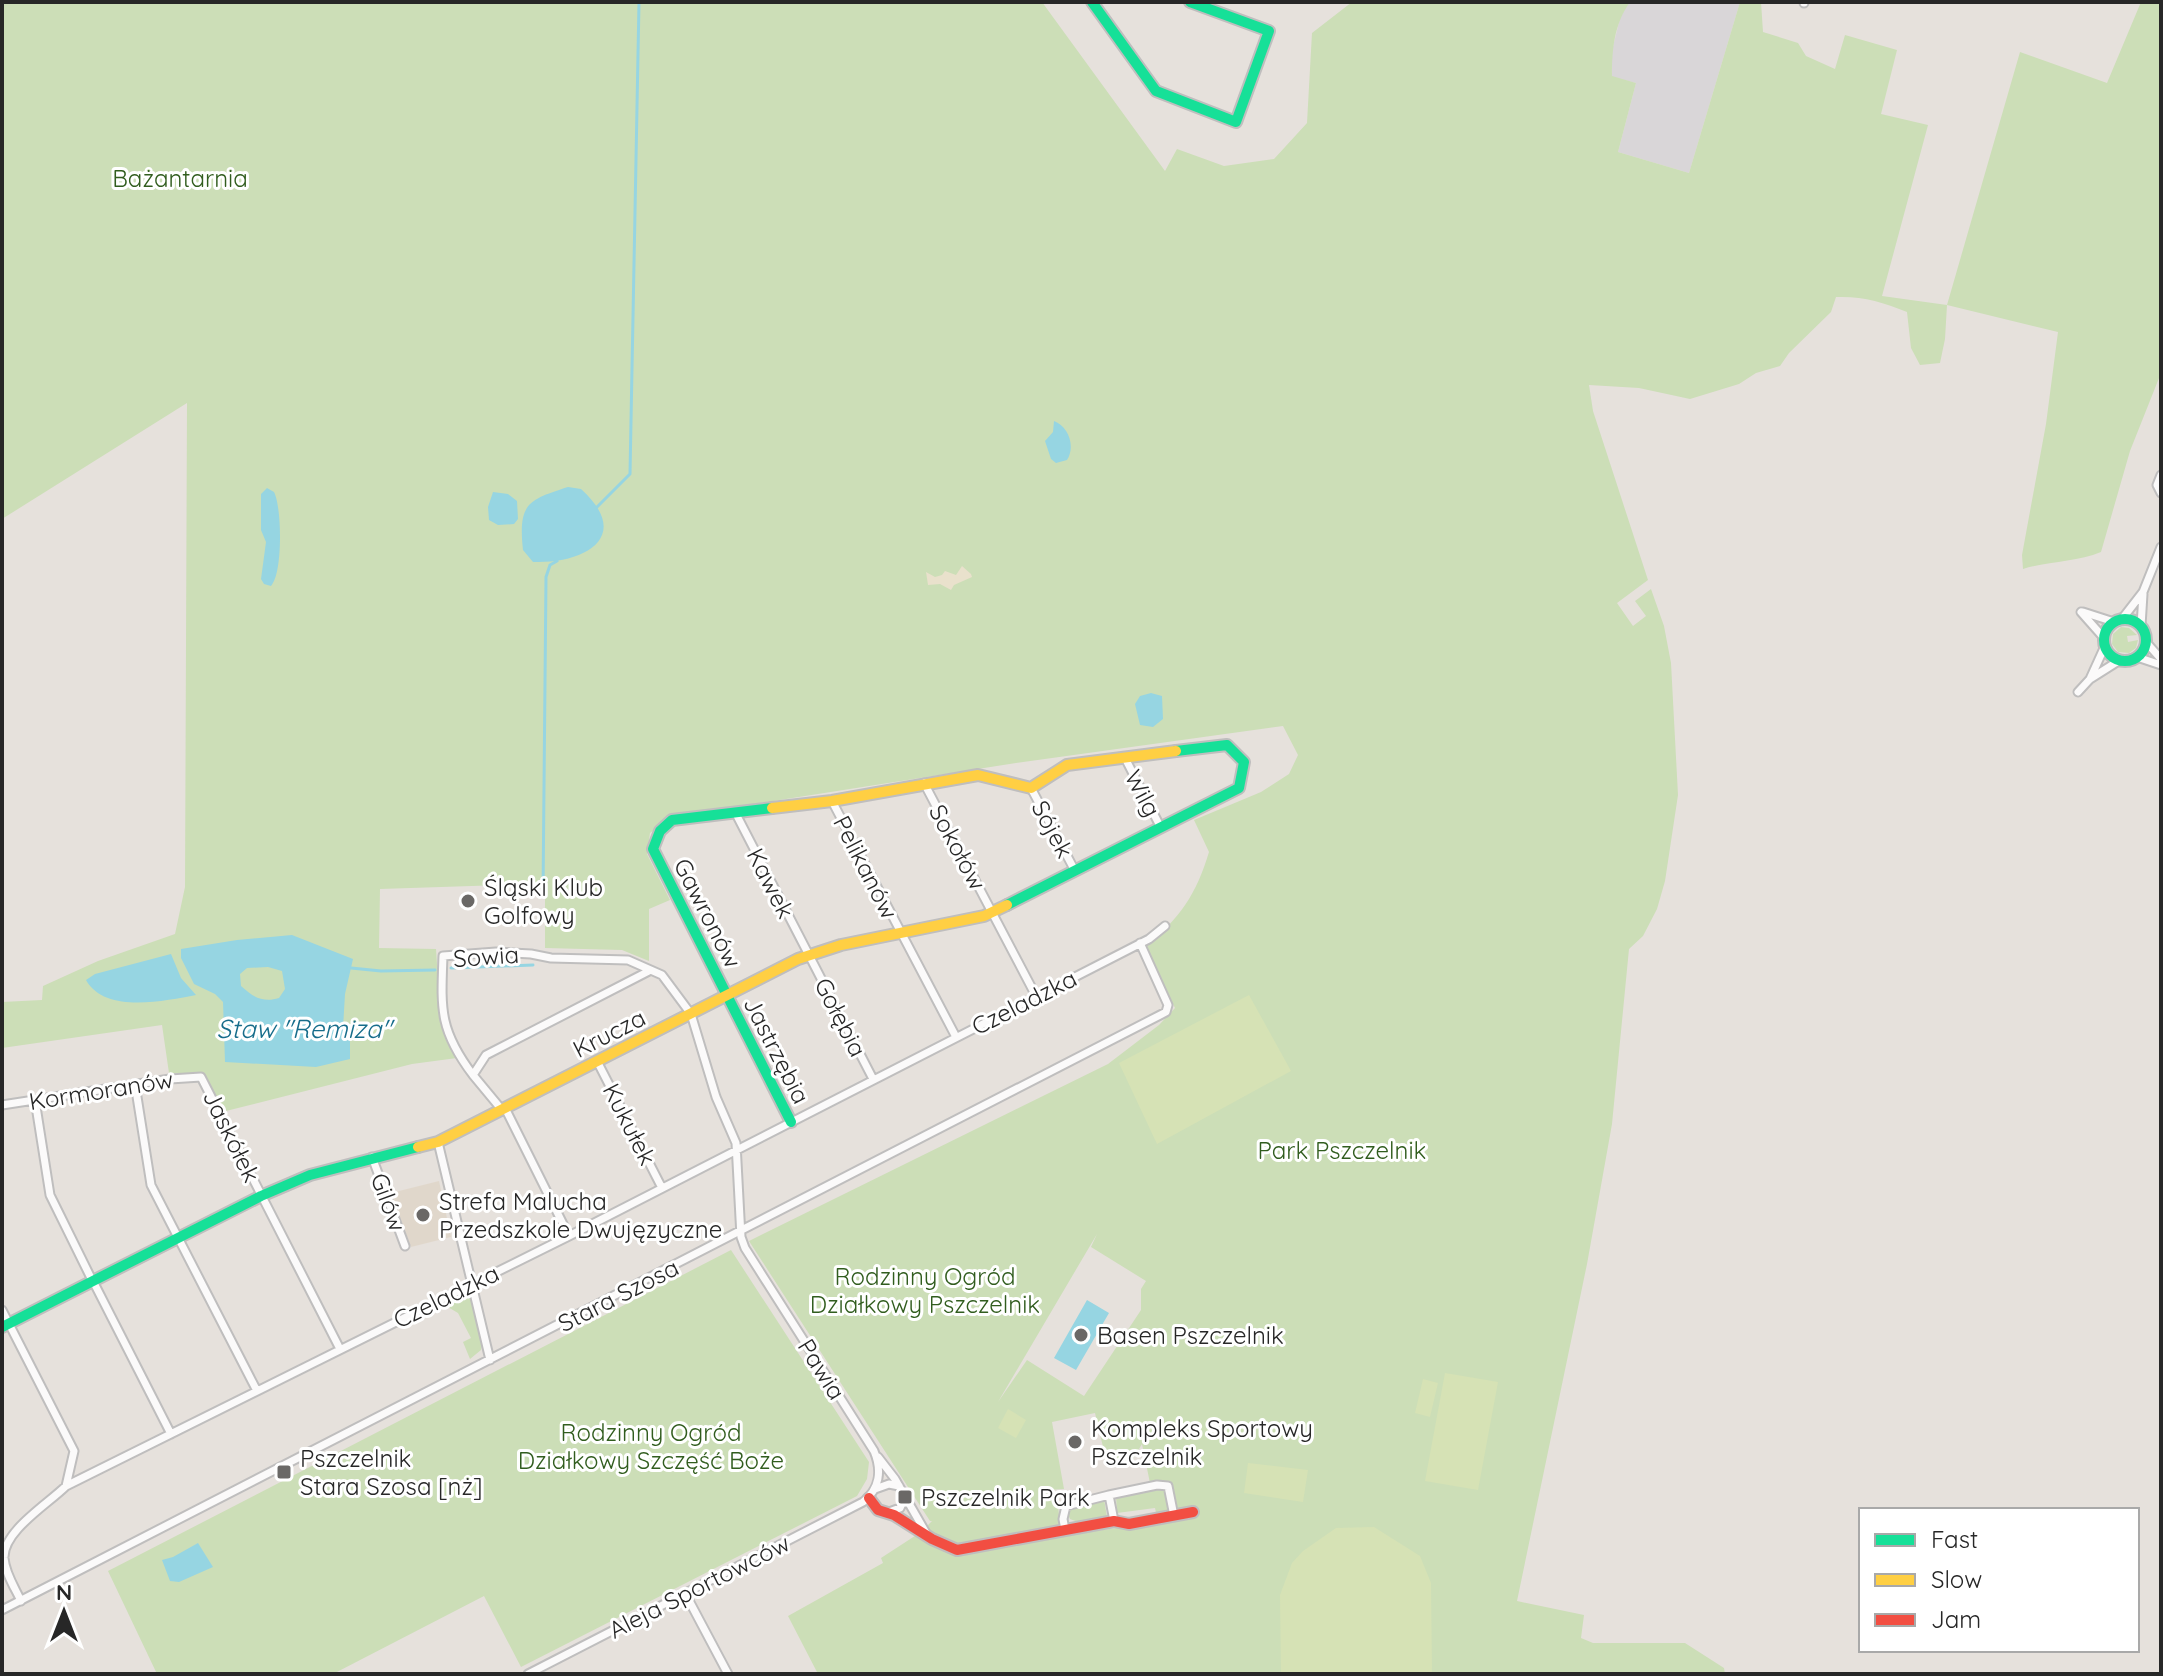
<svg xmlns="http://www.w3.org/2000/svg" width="2163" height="1676" viewBox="0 0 2163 1676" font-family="Quicksand,sans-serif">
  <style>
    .industrial { fill: #d9d6d8 }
    .education { fill: #e0d7cb }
    .green { fill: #ccdeb7; fill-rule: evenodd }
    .sand { fill: #e9e1cc }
    .pitch { fill: #d6e2b5 }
    .water { fill: #96d5e2; fill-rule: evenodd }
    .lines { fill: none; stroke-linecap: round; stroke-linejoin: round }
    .stream { stroke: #96d5e2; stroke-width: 3 }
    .street-casing { stroke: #bfbebe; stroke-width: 11 }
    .fast-casing { stroke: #bfbebe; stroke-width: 14 }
    .slow-casing { stroke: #bfbebe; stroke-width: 14 }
    .jam-casing { stroke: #bfbebe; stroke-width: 14 }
    .street { stroke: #fbfafa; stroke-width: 7 }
    .fast { stroke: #16e098; stroke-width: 10 }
    .slow { stroke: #ffcf43; stroke-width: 10 }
    .jam { stroke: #f24e42; stroke-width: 10 }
    .poi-dot { fill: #6a6866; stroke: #fff; stroke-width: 3 }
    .labels { text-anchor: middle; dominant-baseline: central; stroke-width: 6; stroke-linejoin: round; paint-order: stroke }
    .park-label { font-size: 24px; fill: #315d1e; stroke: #fff }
    .street-label { font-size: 24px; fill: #272727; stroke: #fff }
    .poi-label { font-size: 24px; fill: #272727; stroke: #fff; text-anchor: start }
    .water-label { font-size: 26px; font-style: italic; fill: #176d8b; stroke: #fff }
  </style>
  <rect width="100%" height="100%" fill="#e6e1dc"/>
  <path class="industrial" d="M1630,2H1740L1689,173L1618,152L1636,83L1612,77V51L1621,14Z"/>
  <path class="education" d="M439,1181L451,1237L411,1247L391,1193Z"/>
  <path class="green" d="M2,2H1042L1165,171L1177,149L1224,166L1274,159L1307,123L1312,33L1352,2H1630C1614,24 1612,50 1612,76L1636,83L1618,152L1689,173L1740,2H1761L1763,32L1798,43L1806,56L1835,69L1845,35L1897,50L1881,114L1928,125L1882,296L1947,305L2020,52L2107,83L2141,2H2161V373L2130,451L2101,552C2077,562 2049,561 2023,569L2022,555L2046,424L2058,332L1947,305L1945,339L1940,363L1920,365L1911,348L1907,312C1882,302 1863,296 1836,297L1831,312L1789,353L1780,366L1756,373L1739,384L1690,399L1639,388L1589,385L1593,411L1648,580L1617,603L1633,626L1646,616L1635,601L1651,589L1664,626L1671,663L1678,795L1665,881L1657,909L1643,936L1629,949L1612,1124L1587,1264L1517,1601L1584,1615L1581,1638L1593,1643H1685L1724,1668L1725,1674H818L788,1616L883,1563L881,1558L921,1532L932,1521H930L749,1241L1108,1064L1159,1025L1175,1008L1145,947C1180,918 1196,895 1209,852L1194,820L1261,792L1289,774L1298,755L1283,726L1016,763L670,817L650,833L647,854L670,900L649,909V961L622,950L545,948V891L529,884L380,889L379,948L436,949L441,1025L457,1058L412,1064L222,1112L203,1073H169L162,1025L2,1048V1002L42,1000L43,986L98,961L175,934L185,887L187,403L2,519ZM1097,1234L1091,1247L1146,1281L1141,1289V1310L1084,1396L1027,1360L998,1402ZM1095,1413L1107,1464L1133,1459L1142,1444L1151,1488L1116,1496L1117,1513L1155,1508L1158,1522L1061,1536L1057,1494L1048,1490L1064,1489L1052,1422Z
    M2121,627L2129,628L2137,635L2127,636L2128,642L2138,640L2136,648L2129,653L2118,652L2112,644L2113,634Z
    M731,1250L869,1462L867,1479L857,1496L521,1667L484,1596L333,1674H157L108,1571Z
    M465,1291L470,1293L482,1344L481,1350L470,1359L463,1342L471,1338L458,1313L441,1303Z
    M1104,1499L1107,1517L1078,1522L1070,1519L1068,1515L1072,1507Z"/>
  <path class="sand" d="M962,566L971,574L972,577L954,585L951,590L940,584L928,585L926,572L935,577L942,575L945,571L956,575Z"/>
  <path class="pitch" d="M1249,995L1291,1071L1157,1144L1119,1063Z
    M1445,1373L1498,1382L1478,1490L1425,1481Z
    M1423,1379L1438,1383L1430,1417L1415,1413Z
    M1008,1409L1026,1420L1016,1438L998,1428Z
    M1248,1463L1308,1470L1303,1502L1244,1493Z
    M1374,1527L1420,1556L1431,1583L1432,1674H1281L1280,1595L1292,1563L1303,1551L1336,1528Z"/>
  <path class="water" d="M1054,421C1068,426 1076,446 1067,460L1056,463L1051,459L1045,441L1053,432Z
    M568,487L581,489C634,537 584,564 533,562L523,550C518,503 528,500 568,487Z
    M267,488L274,492C282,507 283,574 271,586L264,584L261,579L266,542L261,530V494Z
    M493,492L508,494L517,501L518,519L514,524L498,525L489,520L488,507Z
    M1151,693L1162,696L1163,719L1153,727L1140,725L1135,704L1140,696Z
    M292,935L353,959L345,994L343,1028L350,1040V1059L316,1067L225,1062L223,1002L215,994L194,984L181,958V949L237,940ZM268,967L282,971L285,989L279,998C263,1003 253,997 241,986L240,974L247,968Z
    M171,954L181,978L196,995C164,1001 105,1014 86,980L95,974Z
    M1087,1300L1109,1313L1076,1370L1054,1358Z
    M198,1543L213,1567L179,1582L170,1581L162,1560L173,1557Z"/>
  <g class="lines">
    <path class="stream" d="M597,507L630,474L639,2
      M543,894L546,577L550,565L557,561
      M351,968L381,971L435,970
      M451,968L533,965"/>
    <defs>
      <path id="street" d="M1804,3V2
        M2161,475L2157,485L2161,493
        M2081,612L2104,638
        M2083,612L2114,622
        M2122,619L2143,592L2161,547
        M2141,626L2143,594
        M2146,642L2161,659
        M2137,657L2161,665
        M2090,679L2105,646
        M2078,692L2090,679L2120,660
        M1125,758L1161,828
        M924,783L1036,996
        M1031,788L1074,869
        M832,801L956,1037
        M735,812L873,1079
        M597,1061L662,1188
        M473,1075C439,1030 441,1009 443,956L496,952L531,954L551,958L628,960L662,975L691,1014L716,1097L736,1143L741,1237L745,1248L874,1451C882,1470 880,1489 863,1502L528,1674
        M135,1084L151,1185L257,1391
        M35,1100L50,1195L90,1276
        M2,1105L170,1079L201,1077L340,1349
        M505,1108L569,1236
        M502,1110L473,1075L486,1055L649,971
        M438,1142L490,1360
        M372,1157L405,1246
        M93,1281L171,1434
        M2,1310L74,1451L66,1486
        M878,1457L895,1479L926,1533
        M875,1489L889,1484L899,1486
        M1109,1495L1157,1485L1168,1486L1174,1516
        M889,1512L900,1508L905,1497
        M1065,1530L1063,1519L1066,1506L1109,1495L1114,1521
        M685,1593L728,1674
        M21,1601C15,1588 5,1573 4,1558C3,1531 48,1504 66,1486L569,1236L1149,939L1165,926
        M2,1610L1166,1012L1168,1005L1140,943"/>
      <path id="fast" d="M1092,2L1156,91L1236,122L1269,31L1190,2
        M2104 640a21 21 0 1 1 42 0a21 21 0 1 1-42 0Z
        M772,808L672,820L660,831L653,849L791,1122
        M1007,905L1239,788L1244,762L1227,745L1176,751
        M2,1327L261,1196L310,1175L418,1147"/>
      <path id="slow" d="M772,808L832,801L978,775L1031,788L1067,765L1176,751
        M418,1147L438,1142L798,959L841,945L984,916L1007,905"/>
      <path id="jam" d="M869,1498L878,1510L894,1515L932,1539L957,1550L1114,1521L1129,1524L1193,1512"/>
    </defs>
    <use href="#street" class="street-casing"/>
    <use href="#fast" class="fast-casing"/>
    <use href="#slow" class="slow-casing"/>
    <use href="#jam" class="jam-casing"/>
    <use href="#street" class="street"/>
    <use href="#fast" class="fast"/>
    <use href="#slow" class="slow"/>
    <use href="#jam" class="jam"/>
  </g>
  <g class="poi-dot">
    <circle cx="468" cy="901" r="8"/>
    <circle cx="423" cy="1215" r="8"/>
    <circle cx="1081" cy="1335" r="8"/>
    <circle cx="1075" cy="1442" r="8"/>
    <rect x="276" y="1464" width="16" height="16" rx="4"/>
    <rect x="897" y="1489" width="16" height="16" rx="4"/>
  </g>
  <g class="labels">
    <g class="park-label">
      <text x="180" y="178">Bażantarnia</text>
      <text x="1342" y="1150">Park Pszczelnik</text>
      <text x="925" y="1276">Rodzinny Ogród<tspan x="925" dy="28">Działkowy Pszczelnik</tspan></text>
      <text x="651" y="1432">Rodzinny Ogród<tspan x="651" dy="28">Działkowy Szczęść Boże</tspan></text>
    </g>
    <g class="street-label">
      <text transform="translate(1143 793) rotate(62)">Wilg</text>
      <text transform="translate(1053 829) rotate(62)">Sójek</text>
      <text transform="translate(958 847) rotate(62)">Sokołów</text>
      <text transform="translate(866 867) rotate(63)">Pelikanów</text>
      <text transform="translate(771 883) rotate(63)">Kawek</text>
      <text transform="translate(708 913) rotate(63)">Gawronów</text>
      <text transform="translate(486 956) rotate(-4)">Sowia</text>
      <text transform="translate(1024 1002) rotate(-27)">Czeladzka</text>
      <text transform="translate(841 1017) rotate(63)">Gołębia</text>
      <text transform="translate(609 1033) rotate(-27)">Krucza</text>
      <text transform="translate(777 1050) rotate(63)">Jastrzębia</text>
      <text transform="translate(101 1090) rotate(-9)">Kormoranów</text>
      <text transform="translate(630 1124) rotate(63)">Kukułek</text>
      <text transform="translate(232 1136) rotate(64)">Jaskółek</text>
      <text transform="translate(389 1202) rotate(70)">Gilów</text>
      <text transform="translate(618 1295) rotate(-27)">Stara Szosa</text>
      <text transform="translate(446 1296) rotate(-26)">Czeladzka</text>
      <text transform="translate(822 1369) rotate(58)">Pawia</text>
      <text transform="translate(699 1586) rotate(-27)">Aleja Sportowców</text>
    </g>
    <g class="poi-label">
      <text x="484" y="887">Śląski Klub<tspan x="484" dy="28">Golfowy</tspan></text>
      <text x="439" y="1201">Strefa Malucha<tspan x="439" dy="28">Przedszkole Dwujęzyczne</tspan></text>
      <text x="1097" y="1335">Basen Pszczelnik</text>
      <text x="1091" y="1428">Kompleks Sportowy<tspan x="1091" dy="28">Pszczelnik</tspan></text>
      <text x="300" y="1458">Pszczelnik<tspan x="300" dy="28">Stara Szosa [nż]</tspan></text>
      <text x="921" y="1497">Pszczelnik Park</text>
    </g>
    <g class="water-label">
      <text x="304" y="1028">Staw "Remiza"</text>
    </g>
  </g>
  <rect width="2163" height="1676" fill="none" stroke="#272727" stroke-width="8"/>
  <rect x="1859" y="1508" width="280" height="144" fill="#ffffff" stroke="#a9a9a9" stroke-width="2"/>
  <rect x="1875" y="1534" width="40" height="12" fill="#16e098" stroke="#a9a9a9" stroke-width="2"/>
  <text x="1931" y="1548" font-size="24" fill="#272727">Fast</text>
  <rect x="1875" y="1574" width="40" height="12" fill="#ffcf43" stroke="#a9a9a9" stroke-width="2"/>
  <text x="1931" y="1588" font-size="24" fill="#272727">Slow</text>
  <rect x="1875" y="1614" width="40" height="12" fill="#f24e42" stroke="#a9a9a9" stroke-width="2"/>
  <text x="1931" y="1628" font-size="24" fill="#272727">Jam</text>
  <g transform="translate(64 1612)" stroke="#ffffff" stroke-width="6" paint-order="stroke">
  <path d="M0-6L14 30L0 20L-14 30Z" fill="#272727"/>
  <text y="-12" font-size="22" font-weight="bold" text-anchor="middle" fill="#272727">N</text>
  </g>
</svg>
